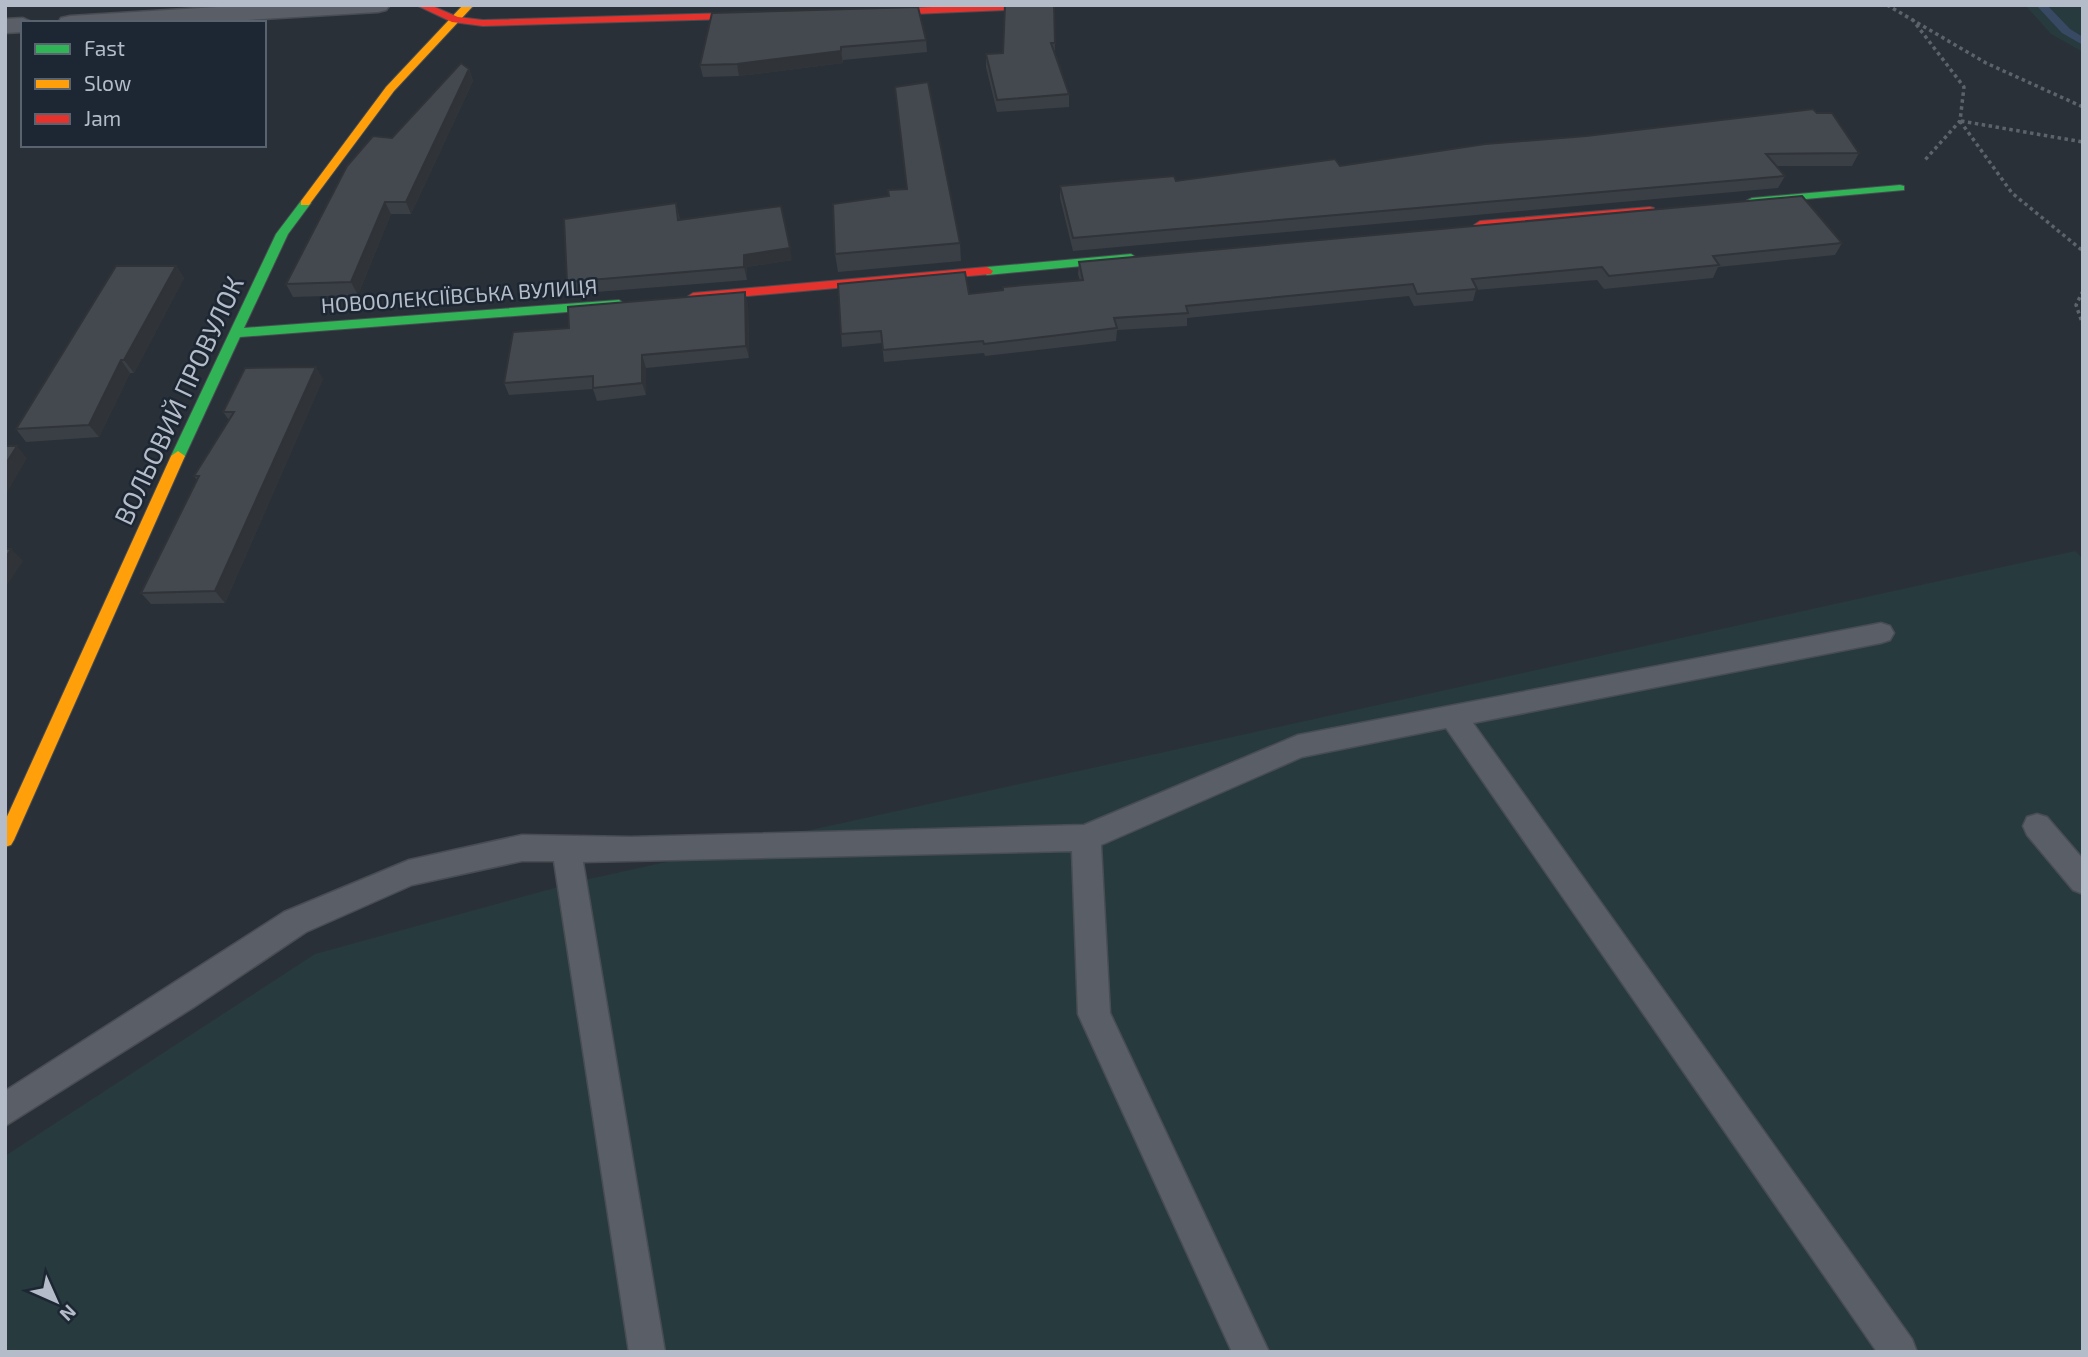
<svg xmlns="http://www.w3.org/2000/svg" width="2088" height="1357" viewBox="0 0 2088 1357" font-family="'Exo 2',sans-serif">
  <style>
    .green { fill: #273a3e }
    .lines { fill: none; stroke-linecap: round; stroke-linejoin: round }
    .stream { fill: #384963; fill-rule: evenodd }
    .lane-casing { stroke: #484c53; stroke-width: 3 }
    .street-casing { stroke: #484c53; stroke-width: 3 }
    .fast-casing { stroke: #484c53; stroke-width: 2 }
    .slow-casing { stroke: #484c53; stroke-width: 2 }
    .jam-casing { stroke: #484c53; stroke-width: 2 }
    .path { stroke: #5d636a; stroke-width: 3.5; stroke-dasharray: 3.5 3.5; stroke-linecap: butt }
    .lane { fill: #5a5e66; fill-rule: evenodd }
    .street { fill: #5a5e66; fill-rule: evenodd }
    .fast { fill: #30b455; fill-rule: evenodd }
    .slow { fill: #ff9f0a; fill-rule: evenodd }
    .jam { fill: #e5322d; fill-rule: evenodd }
    .wall { fill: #3a3f45 }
    .shaded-wall { fill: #303338 }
    .building { fill: #444950; stroke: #303338; stroke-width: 2 }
    .labels { text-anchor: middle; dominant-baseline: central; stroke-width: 5; stroke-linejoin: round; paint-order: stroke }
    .far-street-label { font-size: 21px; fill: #b4bcc9; stroke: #1d2633 }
    .street-label { font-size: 26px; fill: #b4bcc9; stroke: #1d2633 }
  </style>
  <rect width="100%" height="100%" fill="#2a3038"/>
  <path class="green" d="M2025,5H2083V52L2051,34Z
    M2075,551L2083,559V1352H5V1156L315,954L580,881Z"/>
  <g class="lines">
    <path class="stream" d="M2036,5H2047L2070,29L2083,37V45L2062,33Z"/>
    <defs>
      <path id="lane" d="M1881,623L1890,626L1894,633L1890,640L1881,643L1473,723L1912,1339L1917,1352H1877L1446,728L1302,757L1101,845L1110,1013L1269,1352H1232L1078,1014L1072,851L583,862L665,1352H629L554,861H522L412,885L306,932L194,1007L5,1126V1091L284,912L409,860L522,835L631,837L1084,825L1298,735Z
        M2037,814L2047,817L2083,859V894L2073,890L2027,835L2023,826L2027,817Z"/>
      <path id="street" d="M250,5H390L386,10L378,12L198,23H58L61,18L70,16Z
        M23,18L34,23H23V32L5,33V19Z"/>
      <path id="fast" d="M1900,185L1904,186V190L1752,204L1746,201L1752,198Z
        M305,200L311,203L288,234L244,328L619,300L625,304L619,308L240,337L185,456L183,459H173L171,456L276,234L301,201Z
        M1131,254L1137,258L1135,261L987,275L981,271L987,267Z"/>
      <path id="slow" d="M463,5H474L394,91L309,205H301V201L386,87Z
        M178,451L185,456L14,840L11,845L5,847V821L171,456Z"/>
      <path id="jam" d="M416,5H430L458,17L483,20L764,12L769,15L764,18L483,26L452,22Z
        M977,5H1055L1050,8L866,16L861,13L866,10Z
        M1650,207L1654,208V212L1480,229L1474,225L1480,221Z
        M987,267L993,271L991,274L693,301L687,297L693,293Z"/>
    </defs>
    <use href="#lane" class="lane-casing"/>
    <use href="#street" class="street-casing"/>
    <use href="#fast" class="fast-casing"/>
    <use href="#slow" class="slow-casing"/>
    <use href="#jam" class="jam-casing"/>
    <path class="path" d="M1887,5L1986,63L2083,107
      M1912,19L1964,87L1960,121L1924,161
      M1960,121L2012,193L2083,251
      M1961,121L2083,142
      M2083,291L2076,305L2083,325"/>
    <use href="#lane" class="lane"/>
    <use href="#street" class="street"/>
    <use href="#fast" class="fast"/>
    <use href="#slow" class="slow"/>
    <use href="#jam" class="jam"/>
  </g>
  <path class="wall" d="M1054,5L1055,52L1069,94V107L997,112L986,67V54L1003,53Z
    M712,13L926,40L927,52L843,60V63L739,76L703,77L700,65Z
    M469,69L473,81L411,214H391L358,295L293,297L286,284L392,138Z
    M1586,136L1859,153L1852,166H1777L1785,176L1778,188L1073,251L1060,198V186L1176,181L1340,166Z
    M676,203L680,220L792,260L747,267V280L571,294L567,282Z
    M960,243L961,261L838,272L835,254Z
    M1842,243L1835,255L1718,267L1713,278L1604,289L1597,280L1476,290L1473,301L1414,306L1409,296L1187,318V326L1117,330L1116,341L985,356L984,353L884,362L882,343L842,347L841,334L969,294L1080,281L1078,274L1079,262Z
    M176,266L184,278L134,373H130L99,437L26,442L16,429Z
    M748,304L749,358L646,368V395L597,401L593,389L509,395L504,383L569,328Z
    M323,379L225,603L151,604L141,593L197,480L194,476L229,420L223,412Z"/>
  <path class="shaded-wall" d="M841,51L843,63L739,76L737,64Z
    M469,69L473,81L411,214L406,202Z
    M385,202L391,214L358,295L351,282Z
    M790,248L792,260L747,267V280L744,267V255Z
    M176,266L184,278L134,373L124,360Z
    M745,292L748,304L749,358L746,346Z
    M642,355L646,368V395L642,383Z
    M121,360L130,373L99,437L89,425Z
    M316,367L323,379L225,603L215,591Z
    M17,446L27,458L5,496V465Z
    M11,549L23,561L5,588V559Z"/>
  <path class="building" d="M1005,5H1054L1055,43H1051L1069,94L997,100L986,54L1003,53Z
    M918,7L926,40L841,47V51L737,64L700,65L712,13Z
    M461,63L469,69L406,202H385L351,282L286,284L347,166L373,136L392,138Z
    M928,82L960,243L835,254L833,204L889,196L888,190L907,189L895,87Z
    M1813,109L1817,113H1832L1859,153L1766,154L1785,176L1073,238L1060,186L1174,176L1176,181L1335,159L1340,166L1485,144L1586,136Z
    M1802,196L1842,243L1713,256L1719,265L1609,276L1602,267L1472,279L1477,289L1417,294L1413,284L1186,306L1188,313L1114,318L1117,328L984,344L983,341L883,350L881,331L841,334L838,284L965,272L969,294L1003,290V287L1083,280L1079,262Z
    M676,203L678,220L781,206L790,248L744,255V267L567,282L564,219Z
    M116,266H176L124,360H121L89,425L16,429Z
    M745,292L746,346L642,355V383L593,388V376L504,383L513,332L569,328L568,307Z
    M316,367L215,591L141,593L199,476H194L234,412H223L245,368Z
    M5,446H17L5,465Z
    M5,549H11L5,559Z"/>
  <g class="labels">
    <g class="far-street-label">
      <text transform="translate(459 295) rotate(-4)">НОВООЛЕКСІЇВСЬКА ВУЛИЦЯ</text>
    </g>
    <g class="street-label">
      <text transform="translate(178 400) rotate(-65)">ВОЛЬОВИЙ ПРОВУЛОК</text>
    </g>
  </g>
  <rect width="2088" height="1357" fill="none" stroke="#b4bcc9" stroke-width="14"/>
  <rect x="21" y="21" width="245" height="126" fill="#1d2633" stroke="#59626f" stroke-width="2"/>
  <rect x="35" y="44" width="35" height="10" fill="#30b455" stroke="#59626f" stroke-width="2"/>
  <text x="84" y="56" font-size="21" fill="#b4bcc9">Fast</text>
  <rect x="35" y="79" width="35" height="10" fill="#ff9f0a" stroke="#59626f" stroke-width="2"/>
  <text x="84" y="91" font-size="21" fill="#b4bcc9">Slow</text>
  <rect x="35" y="114" width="35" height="10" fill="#e5322d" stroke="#59626f" stroke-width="2"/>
  <text x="84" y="126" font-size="21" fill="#b4bcc9">Jam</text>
  <g transform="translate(56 1301) rotate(135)" stroke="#1d2633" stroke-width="5" paint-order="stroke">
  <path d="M0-5L12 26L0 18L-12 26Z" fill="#b4bcc9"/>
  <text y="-10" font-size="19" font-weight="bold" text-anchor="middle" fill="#b4bcc9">N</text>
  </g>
</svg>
